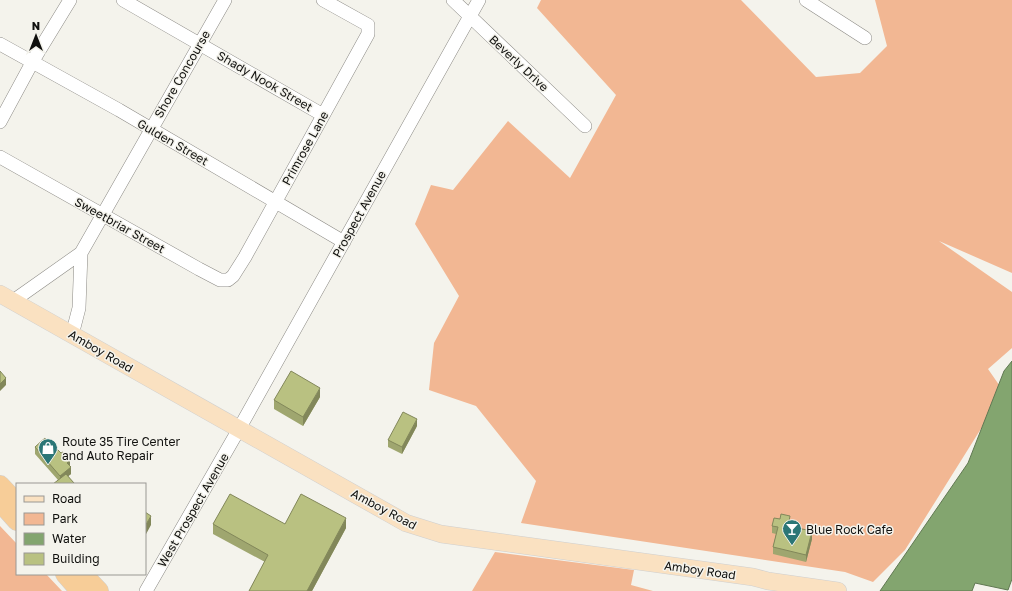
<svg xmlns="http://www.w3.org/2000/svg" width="1012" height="591" viewBox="0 0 1012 591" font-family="'Golos Text',sans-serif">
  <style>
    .green { fill: #f2b793 }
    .water { fill: #83a56f; stroke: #607852 }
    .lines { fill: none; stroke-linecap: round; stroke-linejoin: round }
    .minor-casing { stroke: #8b8984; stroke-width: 14 }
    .major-casing { stroke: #cfcfcf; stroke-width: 18 }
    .highway-casing { stroke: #cfcfcf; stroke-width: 20 }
    .minor { stroke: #fff; stroke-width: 13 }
    .major { stroke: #fae1c1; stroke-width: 17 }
    .highway { stroke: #f7cd98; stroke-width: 19 }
    .wall { fill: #9fa66f }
    .shaded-wall { fill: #82875a }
    .building { fill: #b9c181; stroke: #82875a }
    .labels { text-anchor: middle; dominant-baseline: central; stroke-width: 3; stroke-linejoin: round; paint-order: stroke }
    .street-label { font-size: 12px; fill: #10100e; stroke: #f4f3ec }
    .poi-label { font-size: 12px; fill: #10100e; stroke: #f4f3ec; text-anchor: start }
  </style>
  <rect width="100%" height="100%" fill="#f4f3ec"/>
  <path class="green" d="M541,0H741L816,77L860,73L887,46L875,0H1012V273L939,241L1012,292V348L988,369L1004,392L905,550L873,582L845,572L521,523L536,481L476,406L429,390L434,343L459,296L415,224L431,185L453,190L508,121L570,178L616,95L537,8Z
    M0,526L17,544V574H46L62,591H0Z
    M495,552L634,570L631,585L653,591H472Z"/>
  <path class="water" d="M1012,361V579L1008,590L975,583L972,591H880L968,463L1004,371Z"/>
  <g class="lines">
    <defs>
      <path id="minor" d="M123,0L323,115
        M453,0L585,126
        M806,0L865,38
        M0,44L119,110L344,242
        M0,122L34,59L70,0
        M0,157L199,269L220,280H228L233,276L245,257L368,34V25L323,0
        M13,301L81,253L225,0
        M72,335L79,308L81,253
        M146,591L239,429L479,0"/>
      <path id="major" d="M0,294L406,523L441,534L753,577L768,581L838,591"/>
      <path id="highway" d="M0,485L17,503
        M0,502L17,521
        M65,574L80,591
        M83,574L99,591"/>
    </defs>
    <use href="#minor" class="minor-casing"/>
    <use href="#major" class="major-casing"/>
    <use href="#highway" class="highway-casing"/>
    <use href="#minor" class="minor"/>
    <use href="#major" class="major"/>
    <use href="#highway" class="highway"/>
  </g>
  <path class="wall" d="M320,397L303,426L274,409V400Z
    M417,426L402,454L388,447V440Z
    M35,447L54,450L70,466L71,474L68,476L74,484L58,480L35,454Z
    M780,519L790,522L812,539L806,562L773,554V547L776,534L772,533V526Z
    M213,524H285L346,528L312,591H249L265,562L213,534Z"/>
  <path class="shaded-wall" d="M6,378V385L0,391V384Z
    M320,388V397L303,426V417Z
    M417,419V426L402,454V447Z
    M70,460V467L67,463Z
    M71,467V474L60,483V476Z
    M151,516V525L145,536V526Z
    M346,518V528L312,591H307Z
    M812,531V539L806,562V555Z"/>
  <path class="building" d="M0,371L6,378L0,384Z
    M291,371L320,388L303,417L274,400Z
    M403,412L417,419L402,447L388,440Z
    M45,438L54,450L56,448L61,453L63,452L70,460L67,463L71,467L60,476L35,447Z
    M66,474L74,483L73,484H53Z
    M230,494L285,524L301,494L346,518L307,591H249L268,555L213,524Z
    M145,512L151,516L145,526Z
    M781,514L790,516L789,521L798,524L797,528L812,531L806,555L773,547L778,527L772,526L774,518L780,519Z"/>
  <defs>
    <symbol id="shop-pin" viewBox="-11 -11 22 30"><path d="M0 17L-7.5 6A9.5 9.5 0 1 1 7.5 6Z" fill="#2b7676" stroke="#f4f3ec"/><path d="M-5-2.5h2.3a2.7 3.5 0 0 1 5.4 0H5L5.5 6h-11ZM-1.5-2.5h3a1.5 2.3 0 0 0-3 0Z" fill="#fff"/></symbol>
    <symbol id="bar-pin" viewBox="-11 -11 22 30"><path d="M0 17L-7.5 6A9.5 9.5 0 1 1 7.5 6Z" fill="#2b7676" stroke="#f4f3ec"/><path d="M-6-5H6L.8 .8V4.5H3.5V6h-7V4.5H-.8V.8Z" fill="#fff"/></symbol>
  </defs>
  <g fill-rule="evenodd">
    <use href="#shop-pin" x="37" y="437" width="22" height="30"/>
    <use href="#bar-pin" x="781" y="518" width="22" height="30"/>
  </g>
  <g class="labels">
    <g class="street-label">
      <text transform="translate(519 63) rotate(43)">Beverly Drive</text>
      <text transform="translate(182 74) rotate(-60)">Shore Concourse</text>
      <text transform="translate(265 81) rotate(30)">Shady Nook Street</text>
      <text transform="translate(173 142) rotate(30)">Gulden Street</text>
      <text transform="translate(305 148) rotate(-61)">Primrose Lane</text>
      <text transform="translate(359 214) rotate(-61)">Prospect Avenue</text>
      <text transform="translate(120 225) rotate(29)">Sweetbriar Street</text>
      <text transform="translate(101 351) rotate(30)">Amboy Road</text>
      <text transform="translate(384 509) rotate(28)">Amboy Road</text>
      <text transform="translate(193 510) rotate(-60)">West Prospect Avenue</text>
      <text transform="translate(700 570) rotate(8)">Amboy Road</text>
    </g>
    <g class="poi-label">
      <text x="62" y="441">Route 35 Tire Center<tspan x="62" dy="14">and Auto Repair</tspan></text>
      <text x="806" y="529">Blue Rock Cafe</text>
    </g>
  </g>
  <rect x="16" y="483" width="130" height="92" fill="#f4f3ec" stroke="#999893"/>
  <rect x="24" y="496" width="20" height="6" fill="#fae1c1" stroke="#999893"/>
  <text x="52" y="503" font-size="12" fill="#10100e">Road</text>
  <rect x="24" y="513" width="20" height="12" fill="#f2b793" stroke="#999893"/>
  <text x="52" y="523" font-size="12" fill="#10100e">Park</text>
  <rect x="24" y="533" width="20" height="12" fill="#83a56f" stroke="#999893"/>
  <text x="52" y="543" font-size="12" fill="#10100e">Water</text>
  <rect x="24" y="553" width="20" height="12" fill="#b9c181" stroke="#999893"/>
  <text x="52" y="563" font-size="12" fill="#10100e">Building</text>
  <g transform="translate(36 36)" stroke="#f4f3ec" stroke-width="3" paint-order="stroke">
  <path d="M0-3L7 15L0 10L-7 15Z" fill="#10100e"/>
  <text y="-6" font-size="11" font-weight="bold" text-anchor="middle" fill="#10100e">N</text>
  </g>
</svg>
